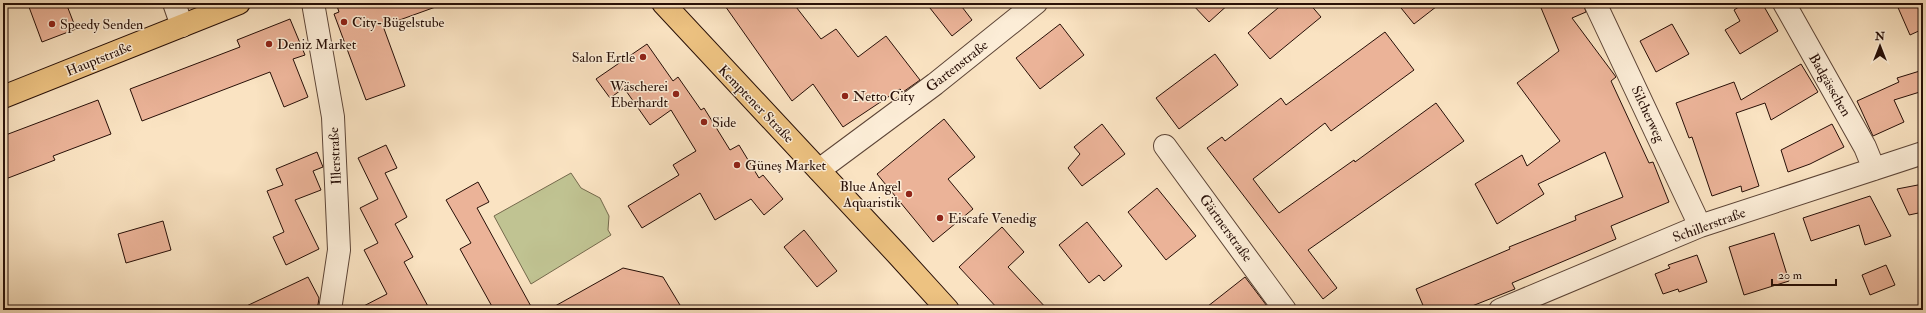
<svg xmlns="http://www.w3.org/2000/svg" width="1926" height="313" viewBox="0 0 1926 313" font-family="'IM FELL Double Pica',serif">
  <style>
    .green { fill: #c0c392; stroke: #74694c }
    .building { fill: #ebb398; stroke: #270f07 }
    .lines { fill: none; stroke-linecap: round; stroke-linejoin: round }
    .minor-casing { stroke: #5c4436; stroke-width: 24 }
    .major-casing { stroke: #270f07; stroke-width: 24 }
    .minor { stroke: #fcedd7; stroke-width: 22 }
    .major { stroke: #edc281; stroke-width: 22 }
    .poi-dot { fill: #8f2418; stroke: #fcedd7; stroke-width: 1.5 }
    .labels { text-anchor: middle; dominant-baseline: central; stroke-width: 3; stroke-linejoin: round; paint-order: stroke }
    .poi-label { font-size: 14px; fill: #270f07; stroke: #fcedd7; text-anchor: start }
    .street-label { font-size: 14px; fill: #270f07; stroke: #fcedd7 }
  </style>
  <rect width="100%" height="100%" fill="#fae3c2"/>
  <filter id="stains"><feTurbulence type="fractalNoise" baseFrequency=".005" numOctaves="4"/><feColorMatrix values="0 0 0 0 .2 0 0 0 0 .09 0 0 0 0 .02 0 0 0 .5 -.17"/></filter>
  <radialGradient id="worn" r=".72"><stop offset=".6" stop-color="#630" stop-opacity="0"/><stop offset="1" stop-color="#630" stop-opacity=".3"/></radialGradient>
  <path class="green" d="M571,173L581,188L600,198L609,216L608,230L611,235L531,284L494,216Z"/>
  <path class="building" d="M40,3H66L76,29L42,42L29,7Z
    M336,3H441V5L383,26L405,86L366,100L334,14L339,12Z
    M723,3H793L821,39L836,29L858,57L886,36L920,80L903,92L900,89L843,127L813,84L792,101Z
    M926,3H959L972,20L952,36Z
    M1191,3H1230L1209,22Z
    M1284,3H1309L1321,17L1270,59L1248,33Z
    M1397,3H1441L1414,24Z
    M1539,3H1583L1586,12L1572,18L1616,77L1611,81L1649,163L1653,162L1669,202L1611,226L1616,239L1512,283L1515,289L1462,310H1425L1416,289L1510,249L1509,247L1576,220L1575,216L1623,197L1605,152L1538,184L1544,194L1497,224L1475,184L1522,155L1527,166L1560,141L1517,83L1559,51Z
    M1745,3H1762L1778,31L1740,54L1725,30L1740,21L1734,10Z
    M1896,3H1923V29L1910,35Z
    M290,19L305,55L293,59L308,97L284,107L270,72L142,121L130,89L240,47L237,40Z
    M1060,24L1084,55L1040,89L1016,58Z
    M1672,24L1689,54L1656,72L1640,41Z
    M1385,32L1414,70L1331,131L1325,123L1253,179L1279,213L1354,160L1355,162L1436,103L1464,141L1308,250L1337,288L1323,299L1207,148L1222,137L1225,141L1281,98L1286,105Z
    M647,44L673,81L678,77L701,110L704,108L730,150L739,145L759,178L763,175L783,199L764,215L751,199L715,220L700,193L642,228L628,206L679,175L673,165L696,151L671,110L650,125L624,88L610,98L596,79Z
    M1215,54L1238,85L1179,129L1156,98Z
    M1801,64L1818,92L1771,120L1765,103L1736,113L1759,186L1742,192L1741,186L1712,196L1692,137L1689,138L1676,103L1734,82L1741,100Z
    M1923,70V91L1894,100L1904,122L1873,136L1857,101L1899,82L1897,78Z
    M98,100L111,134L53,156L55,160L3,180V136Z
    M944,119L975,157L948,179L973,209L933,242L877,174Z
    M1102,124L1125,154L1082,186L1068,168L1080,154L1074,147Z
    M1832,124L1844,147L1810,164L1788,172L1781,150Z
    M386,145L397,168L385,173L407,217L395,224L413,257L404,262L430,310H356L387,294L364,250L378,243L360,208L378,199L358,158Z
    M317,152L323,167L313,171L321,190L295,200L319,249L286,265L273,237L284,232L267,191L283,185L276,169Z
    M478,182L489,202L477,208L533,310H494L460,249L471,243L446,200Z
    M1923,184V212L1909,215L1897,189Z
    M1157,188L1196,236L1166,260L1128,212Z
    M1870,196L1891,236L1865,245L1859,225L1811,241L1803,218Z
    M163,221L171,250L126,263L118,234Z
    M1087,222L1122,266L1104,281L1099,275L1089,283L1059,245Z
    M1002,227L1024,252L1008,267L1048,310H999L959,267Z
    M804,230L837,271L817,287L784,247Z
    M1774,233L1789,281L1744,295L1729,247Z
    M1697,255L1707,282L1679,292L1678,289L1663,294L1655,274L1670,268L1668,265Z
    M1886,265L1895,285L1870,295L1862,275Z
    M623,268L663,277L683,310H548Z
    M308,277L319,298L318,305L307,310H238Z
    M1245,277L1270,310H1203Z"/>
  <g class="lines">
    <defs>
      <path id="minor" d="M174,3L182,26
        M313,3L333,117L339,250L330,310
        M1595,3L1700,226
        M1784,3L1865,147L1874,169
        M1165,146L1285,310
        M819,170L935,84L1036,3
        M1500,310L1700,226L1923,153"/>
      <path id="major" d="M663,3L898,255L948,310
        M3,97L239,3"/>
    </defs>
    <use href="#minor" class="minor-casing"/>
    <use href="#major" class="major-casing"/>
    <use href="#minor" class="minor"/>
    <use href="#major" class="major"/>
  </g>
  <g class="poi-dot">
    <circle cx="344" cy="22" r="4"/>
    <circle cx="52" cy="24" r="4"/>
    <circle cx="269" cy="44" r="4"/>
    <circle cx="643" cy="57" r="4"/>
    <circle cx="676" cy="94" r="4"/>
    <circle cx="845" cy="96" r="4"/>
    <circle cx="704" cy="122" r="4"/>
    <circle cx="737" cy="165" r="4"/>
    <circle cx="909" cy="194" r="4"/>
    <circle cx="940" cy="218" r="4"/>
  </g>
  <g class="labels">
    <g class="poi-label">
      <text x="352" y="22">City-Bügelstube</text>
      <text x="60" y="24">Speedy Senden</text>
      <text x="277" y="44">Deniz Market</text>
      <text x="635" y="57" text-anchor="end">Salon Ertle</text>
      <text x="668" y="86" text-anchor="end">Wäscherei<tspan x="668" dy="16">Eberhardt</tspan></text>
      <text x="853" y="96">Netto City</text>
      <text x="712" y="122">Side</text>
      <text x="745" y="165">Güneş Market</text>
      <text x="901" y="186" text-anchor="end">Blue Angel<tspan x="901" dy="16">Aquaristik</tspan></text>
      <text x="948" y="218">Eiscafe Venedig</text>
    </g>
    <g class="street-label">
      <text transform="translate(99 59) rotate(-22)">Hauptstraße</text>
      <text transform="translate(957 66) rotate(-38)">Gartenstraße</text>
      <text transform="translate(1830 85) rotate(60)">Badgässchen</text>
      <text transform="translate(756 104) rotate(46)">Kemptener Straße</text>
      <text transform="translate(1648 114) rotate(65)">Silcherweg</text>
      <text transform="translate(335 156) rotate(-93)">Illerstraße</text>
      <text transform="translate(1709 225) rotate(-20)">Schillerstraße</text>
      <text transform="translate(1226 228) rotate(54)">Gärtnerstraße</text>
    </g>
  </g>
  <rect width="1926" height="313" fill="none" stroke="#fae3c2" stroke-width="16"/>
  <rect x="4" y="4" width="1918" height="305" fill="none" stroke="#270f07" stroke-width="2"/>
  <rect x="8" y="8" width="1910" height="297" fill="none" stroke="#270f07"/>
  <g transform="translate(1880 46)" stroke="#fcedd7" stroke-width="3" paint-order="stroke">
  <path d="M0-3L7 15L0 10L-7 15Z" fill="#270f07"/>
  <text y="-6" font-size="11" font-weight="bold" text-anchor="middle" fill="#270f07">N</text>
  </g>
  <path d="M1772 279v6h64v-6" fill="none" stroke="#270f07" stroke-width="2"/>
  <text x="1778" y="279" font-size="12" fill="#270f07" stroke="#fcedd7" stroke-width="3" paint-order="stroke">20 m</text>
  <rect width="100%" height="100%" filter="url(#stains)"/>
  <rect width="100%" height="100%" fill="url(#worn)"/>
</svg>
